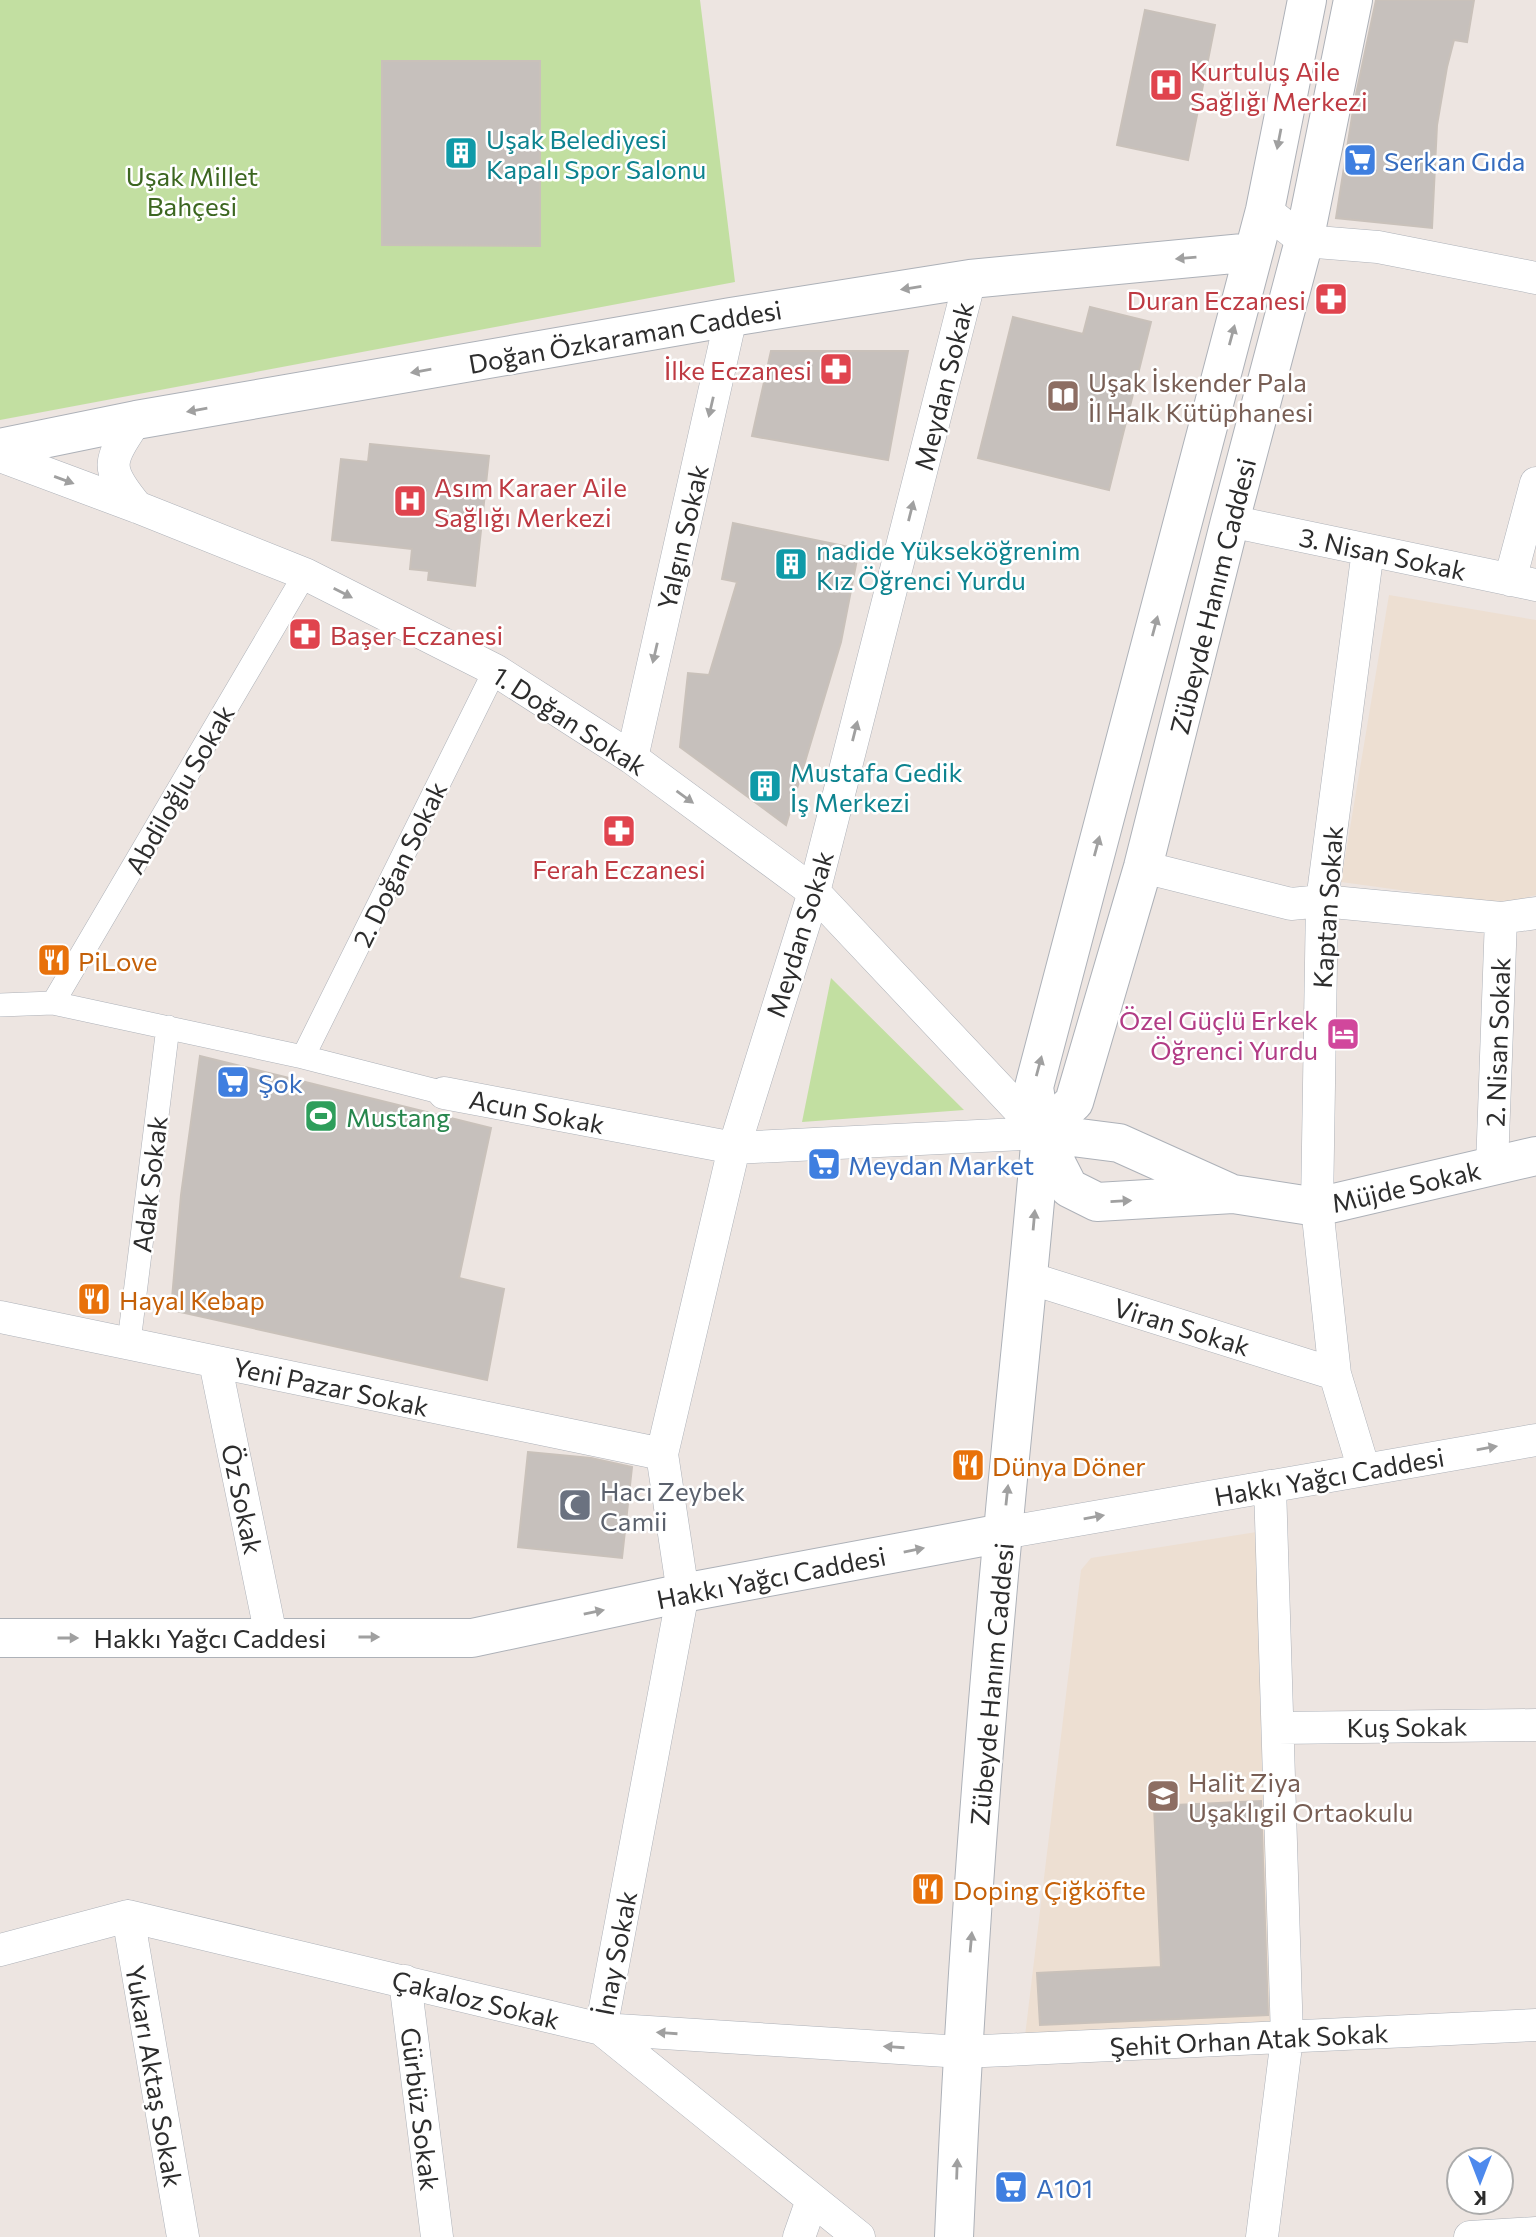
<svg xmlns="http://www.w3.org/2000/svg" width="1536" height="2237" viewBox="0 0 1536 2237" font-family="Commissioner,sans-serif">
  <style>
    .education { fill: #eddfd2 }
    .green { fill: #c2dfa1 }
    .building { fill: #c6c0bc; stroke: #c9c1ba; stroke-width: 2 }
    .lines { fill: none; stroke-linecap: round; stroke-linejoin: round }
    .pedestrian-casing { stroke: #adb1b8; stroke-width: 24 }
    .minor-casing { stroke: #adb1b8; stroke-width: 33 }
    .tertiary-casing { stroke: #adb1b8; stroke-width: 40 }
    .secondary-casing { stroke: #adb1b8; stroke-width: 40 }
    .pedestrian { stroke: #fff; stroke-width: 23 }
    .minor { stroke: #fff; stroke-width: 32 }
    .tertiary { stroke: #fff; stroke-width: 38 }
    .secondary { stroke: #fff; stroke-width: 38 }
    .oneway { fill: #a0a0a0 }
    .labels { text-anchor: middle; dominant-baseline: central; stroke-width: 5; stroke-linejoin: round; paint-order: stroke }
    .health-label { font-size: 26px; fill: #be3a42; stroke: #fff; text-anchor: start }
    .culture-label { font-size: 26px; fill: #0d838f; stroke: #fff; text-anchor: start }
    .shop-label { font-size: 26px; fill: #366cbe; stroke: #fff; text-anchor: start }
    .park-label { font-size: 26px; fill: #3c6620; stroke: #fff }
    .street-label { font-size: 26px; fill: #2d2d2d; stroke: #fff }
    .education-label { font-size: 26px; fill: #785e54; stroke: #fff; text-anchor: start }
    .food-label { font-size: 26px; fill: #c56008; stroke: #fff; text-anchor: start }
    .hotel-label { font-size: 26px; fill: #b23c85; stroke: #fff; text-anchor: end }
    .leisure-label { font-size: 26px; fill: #27864d; stroke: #fff; text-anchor: start }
    .worship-label { font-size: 26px; fill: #5b616d; stroke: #fff; text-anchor: start }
  </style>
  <rect width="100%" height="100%" fill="#ede5e1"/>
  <path class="education" d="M1389,595L1536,620V895L1502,904L1341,882Z
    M1263,1531L1280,2022L1025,2036L1081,1570L1091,1558Z"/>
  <path class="green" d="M0,0H700L735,282L0,420Z
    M831,978L964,1110L802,1122Z"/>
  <path class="building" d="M1376,0H1474L1467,42L1454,40L1447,67L1437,125L1432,228L1336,218L1354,104Z
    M1145,10L1215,25L1188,160L1117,145Z
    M382,61H540V246L382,245Z
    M1090,307L1151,322L1109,490L978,458L1013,317L1083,334Z
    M771,351H908L888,460L752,436Z
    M370,444L489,456L475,586L428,580L429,571L410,569L412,549L332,540L341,459L368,462Z
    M733,523L859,549L841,642L786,825L680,747L688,673L709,675L737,582L722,579Z
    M200,1056L491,1128L459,1278L504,1289L487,1380L171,1310L181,1195Z
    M528,1452L591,1458L632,1467L622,1558L518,1547Z
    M1261,1801L1268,2015L1040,2025L1037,1973L1161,1967L1154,1806Z"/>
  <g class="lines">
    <defs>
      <path id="pedestrian" d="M53,1003L305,574
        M0,1005L53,1003L303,1057L444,1093
        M303,1057L495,670
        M129,1342L168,1027"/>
      <path id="minor" d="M1265,210L1304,241L1378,247L1536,278
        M136,420C108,462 104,467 137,507
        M0,456L137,507L305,574L495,670L632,758L814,892L1041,1133
        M1230,521L1536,585
        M1510,580L1536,483
        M632,758L731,317
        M1143,867L1291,904L1322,901L1501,918L1536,913
        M444,1093L734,1148L1041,1133
        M1492,1167L1501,918
        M1029,1278L1335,1374
        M0,1317L662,1454
        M215,1362L271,1636
        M1364,1470L1335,1374L1317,1207L1322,901L1368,550
        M1003,1533L1536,1440
        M1278,1728L1536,1725
        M128,1916L183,2237
        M0,1950L128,1916L601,2029L962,2052L1536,2025
        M405,1981L437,2237
        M799,2237L812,2200
        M859,2237L601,2029L683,1593L662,1454L734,1148L814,892L970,279
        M1262,2237L1287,2038L1270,1486
        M1470,2237L1536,2233"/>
      <path id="tertiary" d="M1041,1133L1069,1188L1097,1202L1233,1194L1317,1207L1536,1156
        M1041,1133L1119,1143L1228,1192"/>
      <path id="secondary" d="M0,448L136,420L731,317L970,279L1254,252
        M1041,1133L1034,1087L1265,210L1307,0
        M0,1638H472L683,1593L1003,1533
        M954,2237C964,2002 981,1766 1003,1532C1015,1399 1030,1266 1041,1133L1074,1102L1143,867L1230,521L1304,241L1353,0"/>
    </defs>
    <use href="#pedestrian" class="pedestrian-casing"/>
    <use href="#minor" class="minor-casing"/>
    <use href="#tertiary" class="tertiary-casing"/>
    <use href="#secondary" class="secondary-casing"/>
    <use href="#pedestrian" class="pedestrian"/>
    <use href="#minor" class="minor"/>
    <use href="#tertiary" class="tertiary"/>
    <use href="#secondary" class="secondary"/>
  </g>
  <defs><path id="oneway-solid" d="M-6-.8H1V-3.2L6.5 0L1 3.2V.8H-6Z" transform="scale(1.75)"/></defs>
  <g class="oneway">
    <use href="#oneway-solid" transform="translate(1279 139) rotate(101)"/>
    <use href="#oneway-solid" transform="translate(1186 258) rotate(175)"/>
    <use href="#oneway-solid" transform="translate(911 288) rotate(171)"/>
    <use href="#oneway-solid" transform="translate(1232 335) rotate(-75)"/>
    <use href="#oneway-solid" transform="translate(421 371) rotate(170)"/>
    <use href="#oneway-solid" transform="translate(711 407) rotate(103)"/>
    <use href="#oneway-solid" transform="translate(197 410) rotate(170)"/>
    <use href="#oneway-solid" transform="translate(64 480) rotate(20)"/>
    <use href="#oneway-solid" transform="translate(911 511) rotate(-76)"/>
    <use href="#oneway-solid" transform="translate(343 593) rotate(27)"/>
    <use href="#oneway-solid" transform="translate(1155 626) rotate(-75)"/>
    <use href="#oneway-solid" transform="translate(655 653) rotate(103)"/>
    <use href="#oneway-solid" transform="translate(855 731) rotate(-76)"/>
    <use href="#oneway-solid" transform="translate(685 797) rotate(36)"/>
    <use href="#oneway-solid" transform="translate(1097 846) rotate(-75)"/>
    <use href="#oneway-solid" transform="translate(1039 1066) rotate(-75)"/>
    <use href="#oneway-solid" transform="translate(1121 1201) rotate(-3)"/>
    <use href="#oneway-solid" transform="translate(1034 1220) rotate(-85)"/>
    <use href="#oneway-solid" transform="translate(1487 1448) rotate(-10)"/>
    <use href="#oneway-solid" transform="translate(1007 1495) rotate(-84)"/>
    <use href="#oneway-solid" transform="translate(1094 1517) rotate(-10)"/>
    <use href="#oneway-solid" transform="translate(914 1550) rotate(-11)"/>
    <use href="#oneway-solid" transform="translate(594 1612) rotate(-12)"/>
    <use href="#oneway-solid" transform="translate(369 1637)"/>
    <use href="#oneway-solid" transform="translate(68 1638)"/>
    <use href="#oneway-solid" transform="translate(971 1942) rotate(-85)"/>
    <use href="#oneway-solid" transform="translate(667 2033) rotate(-176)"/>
    <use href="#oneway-solid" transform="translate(894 2047) rotate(-176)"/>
    <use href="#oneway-solid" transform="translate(957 2169) rotate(-88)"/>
  </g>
  <defs>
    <symbol id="hospital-square" viewBox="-11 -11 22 22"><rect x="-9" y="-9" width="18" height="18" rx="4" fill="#e0444e" stroke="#fff"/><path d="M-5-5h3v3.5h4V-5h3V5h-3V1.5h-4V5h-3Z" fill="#fff"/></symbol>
    <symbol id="building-square" viewBox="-11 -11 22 22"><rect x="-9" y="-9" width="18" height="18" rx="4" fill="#0f9aa8" stroke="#fff"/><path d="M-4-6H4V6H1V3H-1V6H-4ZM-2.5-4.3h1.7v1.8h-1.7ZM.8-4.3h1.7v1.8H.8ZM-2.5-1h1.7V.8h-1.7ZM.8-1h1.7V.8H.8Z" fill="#fff"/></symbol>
    <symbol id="supermarket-square" viewBox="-11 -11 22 22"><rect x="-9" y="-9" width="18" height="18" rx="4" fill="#3f7fe0" stroke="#fff"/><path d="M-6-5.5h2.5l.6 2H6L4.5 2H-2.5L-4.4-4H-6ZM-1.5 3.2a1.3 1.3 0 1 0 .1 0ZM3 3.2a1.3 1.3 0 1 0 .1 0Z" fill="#fff"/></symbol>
    <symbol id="pharmacy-square" viewBox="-11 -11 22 22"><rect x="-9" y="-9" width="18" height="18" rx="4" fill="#e0444e" stroke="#fff"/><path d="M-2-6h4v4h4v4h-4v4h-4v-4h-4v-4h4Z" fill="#fff"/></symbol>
    <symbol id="library-square" viewBox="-11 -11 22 22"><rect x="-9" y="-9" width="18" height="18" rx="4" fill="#8d6e63" stroke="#fff"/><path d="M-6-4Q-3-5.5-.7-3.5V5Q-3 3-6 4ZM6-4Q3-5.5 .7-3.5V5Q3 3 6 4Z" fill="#fff"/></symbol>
    <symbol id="restaurant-square" viewBox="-11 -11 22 22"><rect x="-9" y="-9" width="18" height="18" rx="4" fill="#e8710a" stroke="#fff"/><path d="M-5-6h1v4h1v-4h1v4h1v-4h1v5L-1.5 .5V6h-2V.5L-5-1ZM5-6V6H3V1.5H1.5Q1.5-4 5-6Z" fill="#fff"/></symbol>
    <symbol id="hotel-square" viewBox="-11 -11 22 22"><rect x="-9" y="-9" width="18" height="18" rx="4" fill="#d1479c" stroke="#fff"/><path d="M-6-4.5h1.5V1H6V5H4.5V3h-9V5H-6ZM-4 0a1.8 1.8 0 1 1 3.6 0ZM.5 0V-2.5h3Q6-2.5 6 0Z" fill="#fff"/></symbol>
    <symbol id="stadium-square" viewBox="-11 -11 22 22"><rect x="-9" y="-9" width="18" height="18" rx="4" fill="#2e9e5b" stroke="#fff"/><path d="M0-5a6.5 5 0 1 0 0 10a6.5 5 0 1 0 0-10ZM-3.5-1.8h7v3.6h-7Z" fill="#fff"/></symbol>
    <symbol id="mosque-square" viewBox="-11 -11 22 22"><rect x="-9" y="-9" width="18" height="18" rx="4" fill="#6b7280" stroke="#fff"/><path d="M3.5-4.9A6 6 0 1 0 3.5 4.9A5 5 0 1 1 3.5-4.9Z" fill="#fff"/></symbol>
    <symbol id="school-square" viewBox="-11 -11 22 22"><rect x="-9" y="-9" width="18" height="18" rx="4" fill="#8d6e63" stroke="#fff"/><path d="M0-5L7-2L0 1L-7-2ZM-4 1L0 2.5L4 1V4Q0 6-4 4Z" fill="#fff"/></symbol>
  </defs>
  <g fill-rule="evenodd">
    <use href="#hospital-square" x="1147" y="66" width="38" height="38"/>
    <use href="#building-square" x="442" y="134" width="38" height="38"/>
    <use href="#supermarket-square" x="1341" y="141" width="38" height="38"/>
    <use href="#pharmacy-square" x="1312" y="280" width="38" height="38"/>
    <use href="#pharmacy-square" x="817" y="350" width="38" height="38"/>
    <use href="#library-square" x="1044" y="377" width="38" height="38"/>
    <use href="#hospital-square" x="391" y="482" width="38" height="38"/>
    <use href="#building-square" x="772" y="545" width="38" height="38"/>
    <use href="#pharmacy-square" x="286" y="615" width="38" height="38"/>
    <use href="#building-square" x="746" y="767" width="38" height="38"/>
    <use href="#pharmacy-square" x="600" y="812" width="38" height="38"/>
    <use href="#restaurant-square" x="35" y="941" width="38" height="38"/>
    <use href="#hotel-square" x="1324" y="1015" width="38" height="38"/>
    <use href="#supermarket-square" x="214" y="1063" width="38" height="38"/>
    <use href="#stadium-square" x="302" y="1097" width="38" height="38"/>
    <use href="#supermarket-square" x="805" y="1145" width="38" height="38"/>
    <use href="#restaurant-square" x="75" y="1280" width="38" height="38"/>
    <use href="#restaurant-square" x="949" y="1446" width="38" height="38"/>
    <use href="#mosque-square" x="556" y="1486" width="38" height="38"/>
    <use href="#school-square" x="1144" y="1777" width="38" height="38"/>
    <use href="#restaurant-square" x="909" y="1870" width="38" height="38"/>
    <use href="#supermarket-square" x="992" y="2168" width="38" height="38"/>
  </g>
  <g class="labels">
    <g class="health-label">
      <text x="1190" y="70">Kurtuluş Aile<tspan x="1190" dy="30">Sağlığı Merkezi</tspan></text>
      <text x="1306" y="299" text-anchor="end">Duran Eczanesi</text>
      <text x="812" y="369" text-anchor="end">İlke Eczanesi</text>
      <text x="434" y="486">Asım Karaer Aile<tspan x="434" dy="30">Sağlığı Merkezi</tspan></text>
      <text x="330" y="634">Başer Eczanesi</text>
      <text x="619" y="868" text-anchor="middle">Ferah Eczanesi</text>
    </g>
    <g class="culture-label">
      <text x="486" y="138">Uşak Belediyesi<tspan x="486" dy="30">Kapalı Spor Salonu</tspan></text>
      <text x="816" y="549">nadide Yükseköğrenim<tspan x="816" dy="30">Kız Öğrenci Yurdu</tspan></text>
      <text x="790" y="771">Mustafa Gedik<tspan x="790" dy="30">İş Merkezi</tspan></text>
    </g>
    <g class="shop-label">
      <text x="1384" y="160">Serkan Gıda</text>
      <text x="258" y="1082">Şok</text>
      <text x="848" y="1164">Meydan Market</text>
      <text x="1036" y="2187">A101</text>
    </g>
    <g class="park-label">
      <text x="192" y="175">Uşak Millet<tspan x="192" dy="30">Bahçesi</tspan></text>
    </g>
    <g class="street-label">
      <text transform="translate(625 336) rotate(-10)">Doğan Özkaraman Caddesi</text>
      <text transform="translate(943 386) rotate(-76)">Meydan Sokak</text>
      <text transform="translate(682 537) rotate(-77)">Yalgın Sokak</text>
      <text transform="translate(1383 553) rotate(12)">3. Nisan Sokak</text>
      <text transform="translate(1212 596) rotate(-76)">Zübeyde Hanım Caddesi</text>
      <text transform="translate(570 720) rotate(33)">1. Doğan Sokak</text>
      <text transform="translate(179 789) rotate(-60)">Abdiloğlu Sokak</text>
      <text transform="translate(399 864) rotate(-64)">2. Doğan Sokak</text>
      <text transform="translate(1327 907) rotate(-86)">Kaptan Sokak</text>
      <text transform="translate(799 934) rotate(-73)">Meydan Sokak</text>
      <text transform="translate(1497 1042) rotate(-88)">2. Nisan Sokak</text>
      <text transform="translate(537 1111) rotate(11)">Acun Sokak</text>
      <text transform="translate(149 1184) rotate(-83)">Adak Sokak</text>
      <text transform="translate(1406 1186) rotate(-13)">Müjde Sokak</text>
      <text transform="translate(1182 1326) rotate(17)">Viran Sokak</text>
      <text transform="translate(331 1386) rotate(12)">Yeni Pazar Sokak</text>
      <text transform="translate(1329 1476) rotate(-10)">Hakkı Yağcı Caddesi</text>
      <text transform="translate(243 1499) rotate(78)">Öz Sokak</text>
      <text transform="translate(771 1577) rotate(-11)">Hakkı Yağcı Caddesi</text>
      <text x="210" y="1637">Hakkı Yağcı Caddesi</text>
      <text transform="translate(991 1684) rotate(-85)">Zübeyde Hanım Caddesi</text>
      <text transform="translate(1407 1726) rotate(-1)">Kuş Sokak</text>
      <text transform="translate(615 1953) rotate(-79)">İnay Sokak</text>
      <text transform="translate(476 1999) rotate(14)">Çakaloz Sokak</text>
      <text transform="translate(1249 2039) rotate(-3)">Şehit Orhan Atak Sokak</text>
      <text transform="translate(155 2076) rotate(80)">Yukarı Aktaş Sokak</text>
      <text transform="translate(421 2109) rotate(83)">Gürbüz Sokak</text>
    </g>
    <g class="education-label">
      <text x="1088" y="381">Uşak İskender Pala<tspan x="1088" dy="30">İl Halk Kütüphanesi</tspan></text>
      <text x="1188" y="1781">Halit Ziya<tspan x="1188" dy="30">Uşaklıgil Ortaokulu</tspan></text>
    </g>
    <g class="food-label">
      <text x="78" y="960">PiLove</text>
      <text x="119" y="1299">Hayal Kebap</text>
      <text x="992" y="1465">Dünya Döner</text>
      <text x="953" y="1889">Doping Çiğköfte</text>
    </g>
    <g class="hotel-label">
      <text x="1318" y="1019">Özel Güçlü Erkek<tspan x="1318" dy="30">Öğrenci Yurdu</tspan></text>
    </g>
    <g class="leisure-label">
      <text x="346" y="1116">Mustang</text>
    </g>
    <g class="worship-label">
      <text x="600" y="1490">Hacı Zeybek<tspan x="600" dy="30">Camii</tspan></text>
    </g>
  </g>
  <g transform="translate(1480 2181) rotate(180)"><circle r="33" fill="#ffffff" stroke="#ababab" stroke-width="2"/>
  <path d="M0-5L12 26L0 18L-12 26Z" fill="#4d89ed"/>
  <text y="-10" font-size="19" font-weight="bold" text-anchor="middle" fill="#2d2d2d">K</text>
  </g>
</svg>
